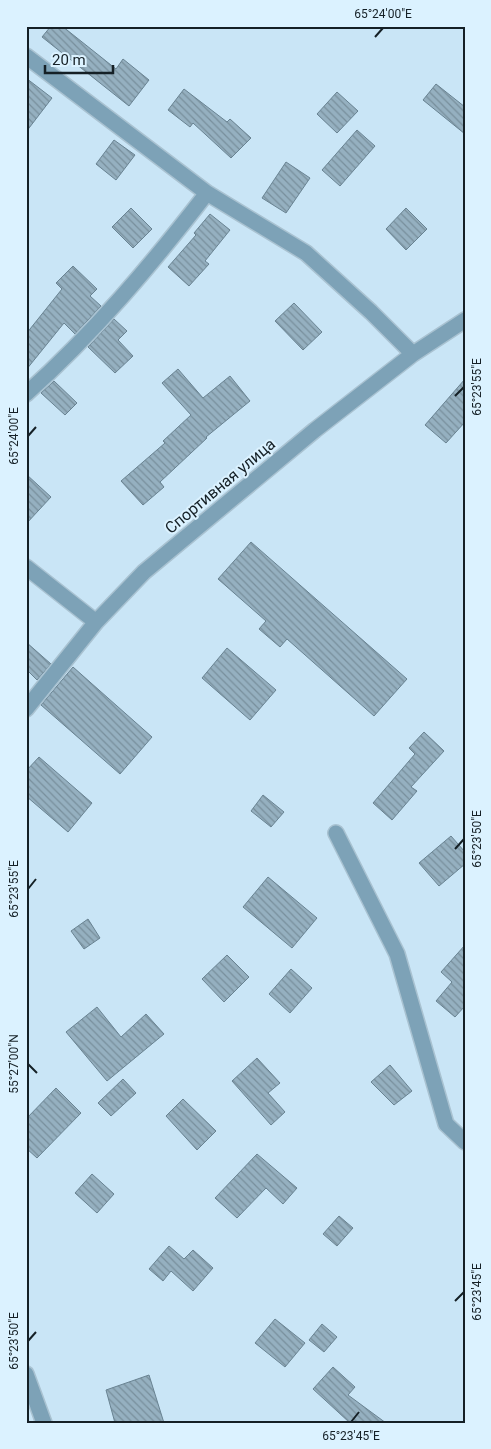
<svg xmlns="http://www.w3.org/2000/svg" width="491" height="1449" viewBox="0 0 491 1449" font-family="Roboto,sans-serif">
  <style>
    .building { fill: url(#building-back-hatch); stroke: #698392 }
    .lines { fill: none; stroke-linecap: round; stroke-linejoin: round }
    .minor-casing { stroke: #a9c2d1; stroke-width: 18 }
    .minor { stroke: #7da2b7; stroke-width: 15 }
    .ticks { fill: none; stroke: #152026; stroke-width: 2 }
    .labels { text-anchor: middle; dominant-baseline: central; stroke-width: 4; stroke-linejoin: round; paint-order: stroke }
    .street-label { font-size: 16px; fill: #152026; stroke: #dbf2ff }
    .neatline { fill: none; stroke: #152026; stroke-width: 2 }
    .ticks-label { font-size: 12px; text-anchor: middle; fill: #152026 }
  </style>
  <defs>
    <pattern id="building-back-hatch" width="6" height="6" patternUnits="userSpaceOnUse" patternTransform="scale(1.25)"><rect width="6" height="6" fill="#95b0c0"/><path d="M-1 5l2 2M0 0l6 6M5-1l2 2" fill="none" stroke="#788f9c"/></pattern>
  </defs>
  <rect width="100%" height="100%" fill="#c9e5f6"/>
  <path class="building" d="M51,26H62L116,69L123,59L149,80L129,106L42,37Z
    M26,78L52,98L26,132Z
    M436,84L465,107V134L423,100Z
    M184,89L227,122L230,119L251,138L231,158L193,123L190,127L168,110Z
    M337,92L358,111L337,133L317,114Z
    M357,130L375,146L340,186L322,170Z
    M114,140L135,155L116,180L96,164Z
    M286,162L310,178L286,213L262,198Z
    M131,208L152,229L133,248L112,227Z
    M406,208L427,229L406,250L386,229Z
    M210,214L230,230L205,261L209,264L189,286L168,267L196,235L194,233Z
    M73,266L97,289L90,296L101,306L75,334L64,323L26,370V334L62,289L56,283Z
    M294,303L322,332L303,350L275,321Z
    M114,319L127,331L118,340L133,356L115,373L88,347Z
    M178,369L203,398L230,376L250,401L206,437L207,438L160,482L164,487L143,505L121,481L165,443L163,441L191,415L162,383Z
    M465,379V422L446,443L425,425Z
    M54,381L77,403L65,415L41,393Z
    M26,474L51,497L26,524Z
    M251,542L407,679L374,716L287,639L280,647L259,629L266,621L218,579Z
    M26,642L51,664L37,680L26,669Z
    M227,648L276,690L250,720L202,678Z
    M73,667L152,737L120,774L41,705Z
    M424,732L444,751L411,787L417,791L392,820L373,803L415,754L409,748Z
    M39,757L92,803L68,832L26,796V771Z
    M263,795L284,812L271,827L251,811Z
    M451,836L465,852V864L439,886L419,863Z
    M268,877L317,918L292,948L243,907Z
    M88,919L100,938L84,949L71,931Z
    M465,945V1006L455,1017L436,1001L452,982L441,972Z
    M227,955L249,977L224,1002L202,979Z
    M291,969L312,988L290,1013L269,994Z
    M97,1007L121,1037L146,1014L164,1034L107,1081L66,1032Z
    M257,1058L280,1083L268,1093L285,1112L271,1125L232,1081Z
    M390,1065L412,1091L394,1105L371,1082Z
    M123,1079L136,1093L111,1116L98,1103Z
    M56,1088L81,1113L37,1158L26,1148V1119Z
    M183,1099L216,1131L197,1150L166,1116Z
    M257,1154L297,1188L283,1204L266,1188L237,1218L215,1198Z
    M92,1174L114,1194L97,1213L75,1193Z
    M339,1216L353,1228L337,1246L323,1234Z
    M169,1246L184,1259L193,1250L213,1268L193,1291L171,1271L163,1281L149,1269Z
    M275,1319L305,1343L285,1367L255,1343Z
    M322,1324L337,1337L324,1352L309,1340Z
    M333,1367L355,1387L348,1395L386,1423H350L313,1389Z
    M149,1375L164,1423H115L106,1390Z"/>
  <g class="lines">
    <defs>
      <path id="minor" d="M26,56L207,193C152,264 94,333 26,394
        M207,193L306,253L371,312L413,354
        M26,567L96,622
        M26,709L96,622L144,572L315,430L413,354L465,320
        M336,833L397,954L446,1124L465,1142
        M26,1374L44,1423"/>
    </defs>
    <use href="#minor" class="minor-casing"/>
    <use href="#minor" class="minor"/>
  </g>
  <path class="ticks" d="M375,37L383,28M455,396L464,387M28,436L36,427M455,849L464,839M28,889L36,879M28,1064L37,1073M455,1301L464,1292M28,1341L36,1332M351,1422L359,1412"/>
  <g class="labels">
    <g class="street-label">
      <text transform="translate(220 486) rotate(-40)">Спортивная улица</text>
    </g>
  </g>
  <rect width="491" height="1449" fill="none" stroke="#dbf2ff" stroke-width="55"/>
  <path d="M45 65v8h68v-8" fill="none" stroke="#152026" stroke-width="2.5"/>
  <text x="52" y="65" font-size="15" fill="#152026" stroke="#dbf2ff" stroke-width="4" paint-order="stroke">20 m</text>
  <rect x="28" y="28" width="436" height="1394" class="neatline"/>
  <g class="ticks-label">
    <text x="383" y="18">65°24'00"E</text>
    <text transform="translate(477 387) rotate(-90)" y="4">65°23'55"E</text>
    <text transform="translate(14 436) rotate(-90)" y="4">65°24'00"E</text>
    <text transform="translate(477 839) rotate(-90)" y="4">65°23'50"E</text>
    <text transform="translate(14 889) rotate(-90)" y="4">65°23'55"E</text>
    <text transform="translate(14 1064) rotate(-90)" y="4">55°27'00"N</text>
    <text transform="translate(477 1292) rotate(-90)" y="4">65°23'45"E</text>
    <text transform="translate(14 1341) rotate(-90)" y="4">65°23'50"E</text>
    <text x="351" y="1440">65°23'45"E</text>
  </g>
</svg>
